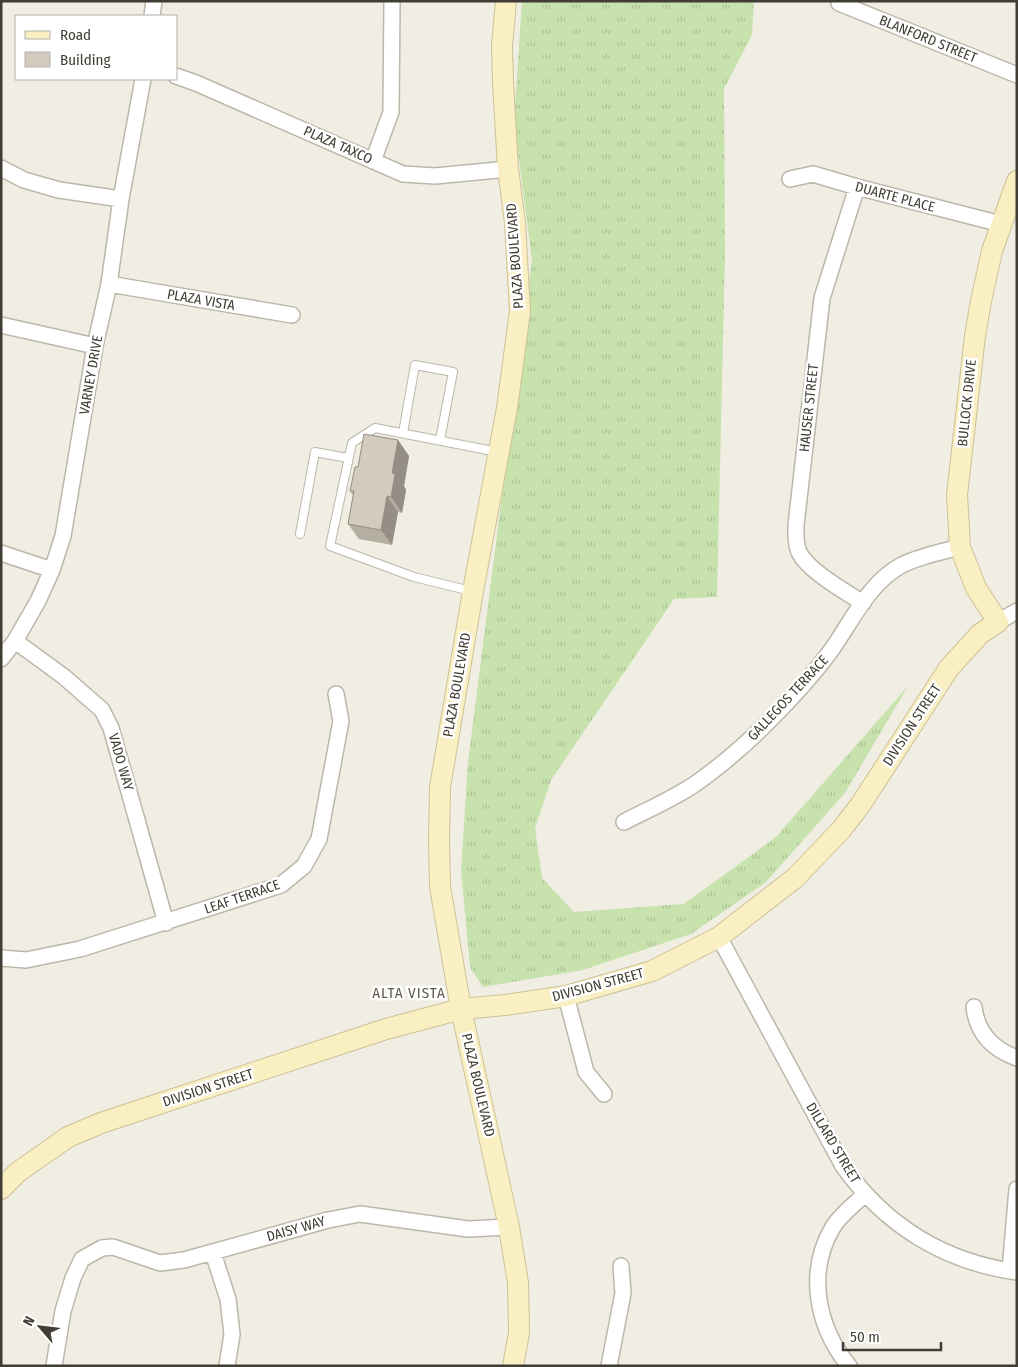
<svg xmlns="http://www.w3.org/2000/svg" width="1018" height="1367" viewBox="0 0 1018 1367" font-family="'Fira Sans Condensed',sans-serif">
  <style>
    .grass { fill: url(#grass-tufts) }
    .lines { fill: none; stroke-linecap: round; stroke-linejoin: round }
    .lane-casing { stroke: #bdb7aa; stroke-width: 10 }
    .street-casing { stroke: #bdb7aa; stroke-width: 18 }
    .secondary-casing { stroke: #cdc196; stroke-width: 22 }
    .lane { stroke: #fff; stroke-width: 8 }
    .street { stroke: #fff; stroke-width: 15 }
    .secondary { stroke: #faefc3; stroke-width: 20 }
    .wall { fill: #b5afa3 }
    .shaded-wall { fill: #948e84 }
    .building { fill: #d3cbbd; stroke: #948e84 }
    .labels { text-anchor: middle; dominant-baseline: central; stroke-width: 5; stroke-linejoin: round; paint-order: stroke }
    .street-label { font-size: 14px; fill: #413d34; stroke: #fff }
    .neighbourhood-label { font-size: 15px; letter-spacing: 1px; fill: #635b4c; stroke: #fff }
  </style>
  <defs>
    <pattern id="grass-tufts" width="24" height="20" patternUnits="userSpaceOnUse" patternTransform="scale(1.25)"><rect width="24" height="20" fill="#c8e2ae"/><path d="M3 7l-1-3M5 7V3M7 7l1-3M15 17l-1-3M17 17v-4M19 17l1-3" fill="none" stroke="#adc396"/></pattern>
  </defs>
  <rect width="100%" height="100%" fill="#f0ede3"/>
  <path class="grass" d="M522,1H754L752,35L724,89L725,254L717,597L674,599L551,780L535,828L542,878L574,912L684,904L776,837L908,686L845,793L766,882L691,934L583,970L483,987L470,967L461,870L468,762L532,260L514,121Z"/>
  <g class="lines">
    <defs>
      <path id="lane" d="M403,433L415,365L453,372L440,440
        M300,534L315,452L348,458
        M471,591L414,577L330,546L352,443L375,428L498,452"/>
      <path id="street" d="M839,3L1017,75
        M152,16L154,1
        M176,76L196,83L403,174L435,176L508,169
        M373,161L391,112L392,1
        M1,168L24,180L59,190L121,199
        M790,179L813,174L857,187L1001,224
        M857,187L822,298L796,525C796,534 795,544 799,552C807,570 846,592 863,603
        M109,284L292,315
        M1,325L95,346
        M1,553L52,570
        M998,622L1017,611
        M15,641L63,676L102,710L111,728L166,923
        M1,659L15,641L38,601L52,570L63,536L95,346L109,284L121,199L143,79
        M624,822C647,810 673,799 695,784C721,766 747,743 770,720C791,699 812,676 830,652C851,623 869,582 902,565C920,556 941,552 960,547
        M719,937L843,1166C885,1225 944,1262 1017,1272
        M1,958L26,960L80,949L281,885L304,866L319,839L341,721L336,694
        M566,996L586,1072L604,1094
        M974,1007C977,1033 992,1049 1017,1058
        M213,1253L228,1299L232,1334L227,1366
        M1010,1271L1017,1189
        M54,1366L63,1311L73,1278L82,1259L102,1248L113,1247L160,1263L184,1260L328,1220L360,1214L468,1229L509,1227
        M609,1366L623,1293L621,1266
        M849,1366C817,1327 806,1272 833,1227C840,1215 855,1204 865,1194"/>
      <path id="secondary" d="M506,1L502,46L503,82L508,169L515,223L520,311L507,408L473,591L440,787L439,840L440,887L461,1009L509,1227L518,1283L519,1333L513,1366
        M1,1189L18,1172L68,1137L101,1123L386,1029L461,1009L505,1005L566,996L652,971L719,937L795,878L841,830L861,804L949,668L980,634L998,622L976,588L960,547L957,495L975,336L981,301L992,251L1017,181"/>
    </defs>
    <use href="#lane" class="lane-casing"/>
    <use href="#street" class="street-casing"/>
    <use href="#secondary" class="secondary-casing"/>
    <use href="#lane" class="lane"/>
    <use href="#street" class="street"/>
    <use href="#secondary" class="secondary"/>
  </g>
  <path class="wall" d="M398,440L409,456L404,486L406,490L402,513L398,512L392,545L359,539L348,524L353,495L350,491Z"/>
  <path class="shaded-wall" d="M398,440L409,456L404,486L406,490L402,513L391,497L392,473Z
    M387,496L398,512L392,545L381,530Z"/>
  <path class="building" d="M364,434L398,440L392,473L395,474L391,497L387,496L381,530L348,524L354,491H350L355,467H358Z"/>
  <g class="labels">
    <g class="street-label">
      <text transform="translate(928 39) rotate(22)">BLANFORD STREET</text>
      <text transform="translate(338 145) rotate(24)">PLAZA TAXCO</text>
      <text transform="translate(895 197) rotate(15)">DUARTE PLACE</text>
      <text transform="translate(515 256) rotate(-94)">PLAZA BOULEVARD</text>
      <text transform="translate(201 300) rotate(10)">PLAZA VISTA</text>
      <text transform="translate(91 375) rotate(-80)">VARNEY DRIVE</text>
      <text transform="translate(967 403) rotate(-84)">BULLOCK DRIVE</text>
      <text transform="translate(809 408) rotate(-84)">HAUSER STREET</text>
      <text transform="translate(457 685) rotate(-80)">PLAZA BOULEVARD</text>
      <text transform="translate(788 698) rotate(-47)">GALLEGOS TERRACE</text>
      <text transform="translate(912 725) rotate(-57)">DIVISION STREET</text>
      <text transform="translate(121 762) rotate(74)">VADO WAY</text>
      <text transform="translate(242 897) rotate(-19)">LEAF TERRACE</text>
      <text transform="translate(598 985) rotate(-15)">DIVISION STREET</text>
      <text transform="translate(478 1085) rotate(77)">PLAZA BOULEVARD</text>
      <text transform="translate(208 1088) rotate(-18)">DIVISION STREET</text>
      <text transform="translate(833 1143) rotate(59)">DILLARD STREET</text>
      <text transform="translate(296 1229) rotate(-16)">DAISY WAY</text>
    </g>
    <g class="neighbourhood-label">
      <text x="409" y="993">ALTA VISTA</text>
    </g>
  </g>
  <rect width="1018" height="1367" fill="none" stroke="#413d34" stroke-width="5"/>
  <rect x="15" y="15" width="162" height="65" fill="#ffffff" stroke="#b3b1ae"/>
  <rect x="25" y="31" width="25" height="8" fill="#faefc3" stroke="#b3b1ae"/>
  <text x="60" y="40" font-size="15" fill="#413d34">Road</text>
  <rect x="25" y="52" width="25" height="15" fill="#d3cbbd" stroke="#b3b1ae"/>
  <text x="60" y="65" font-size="15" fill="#413d34">Building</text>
  <g transform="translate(40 1327) rotate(298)" stroke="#ffffff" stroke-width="4" paint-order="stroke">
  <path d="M0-4L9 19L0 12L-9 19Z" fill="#413d34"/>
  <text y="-8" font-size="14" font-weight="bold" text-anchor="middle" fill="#413d34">N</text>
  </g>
  <path d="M843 1342v8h98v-8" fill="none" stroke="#413d34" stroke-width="2.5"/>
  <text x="850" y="1342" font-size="15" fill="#413d34" stroke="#ffffff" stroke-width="4" paint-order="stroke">50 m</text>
</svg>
